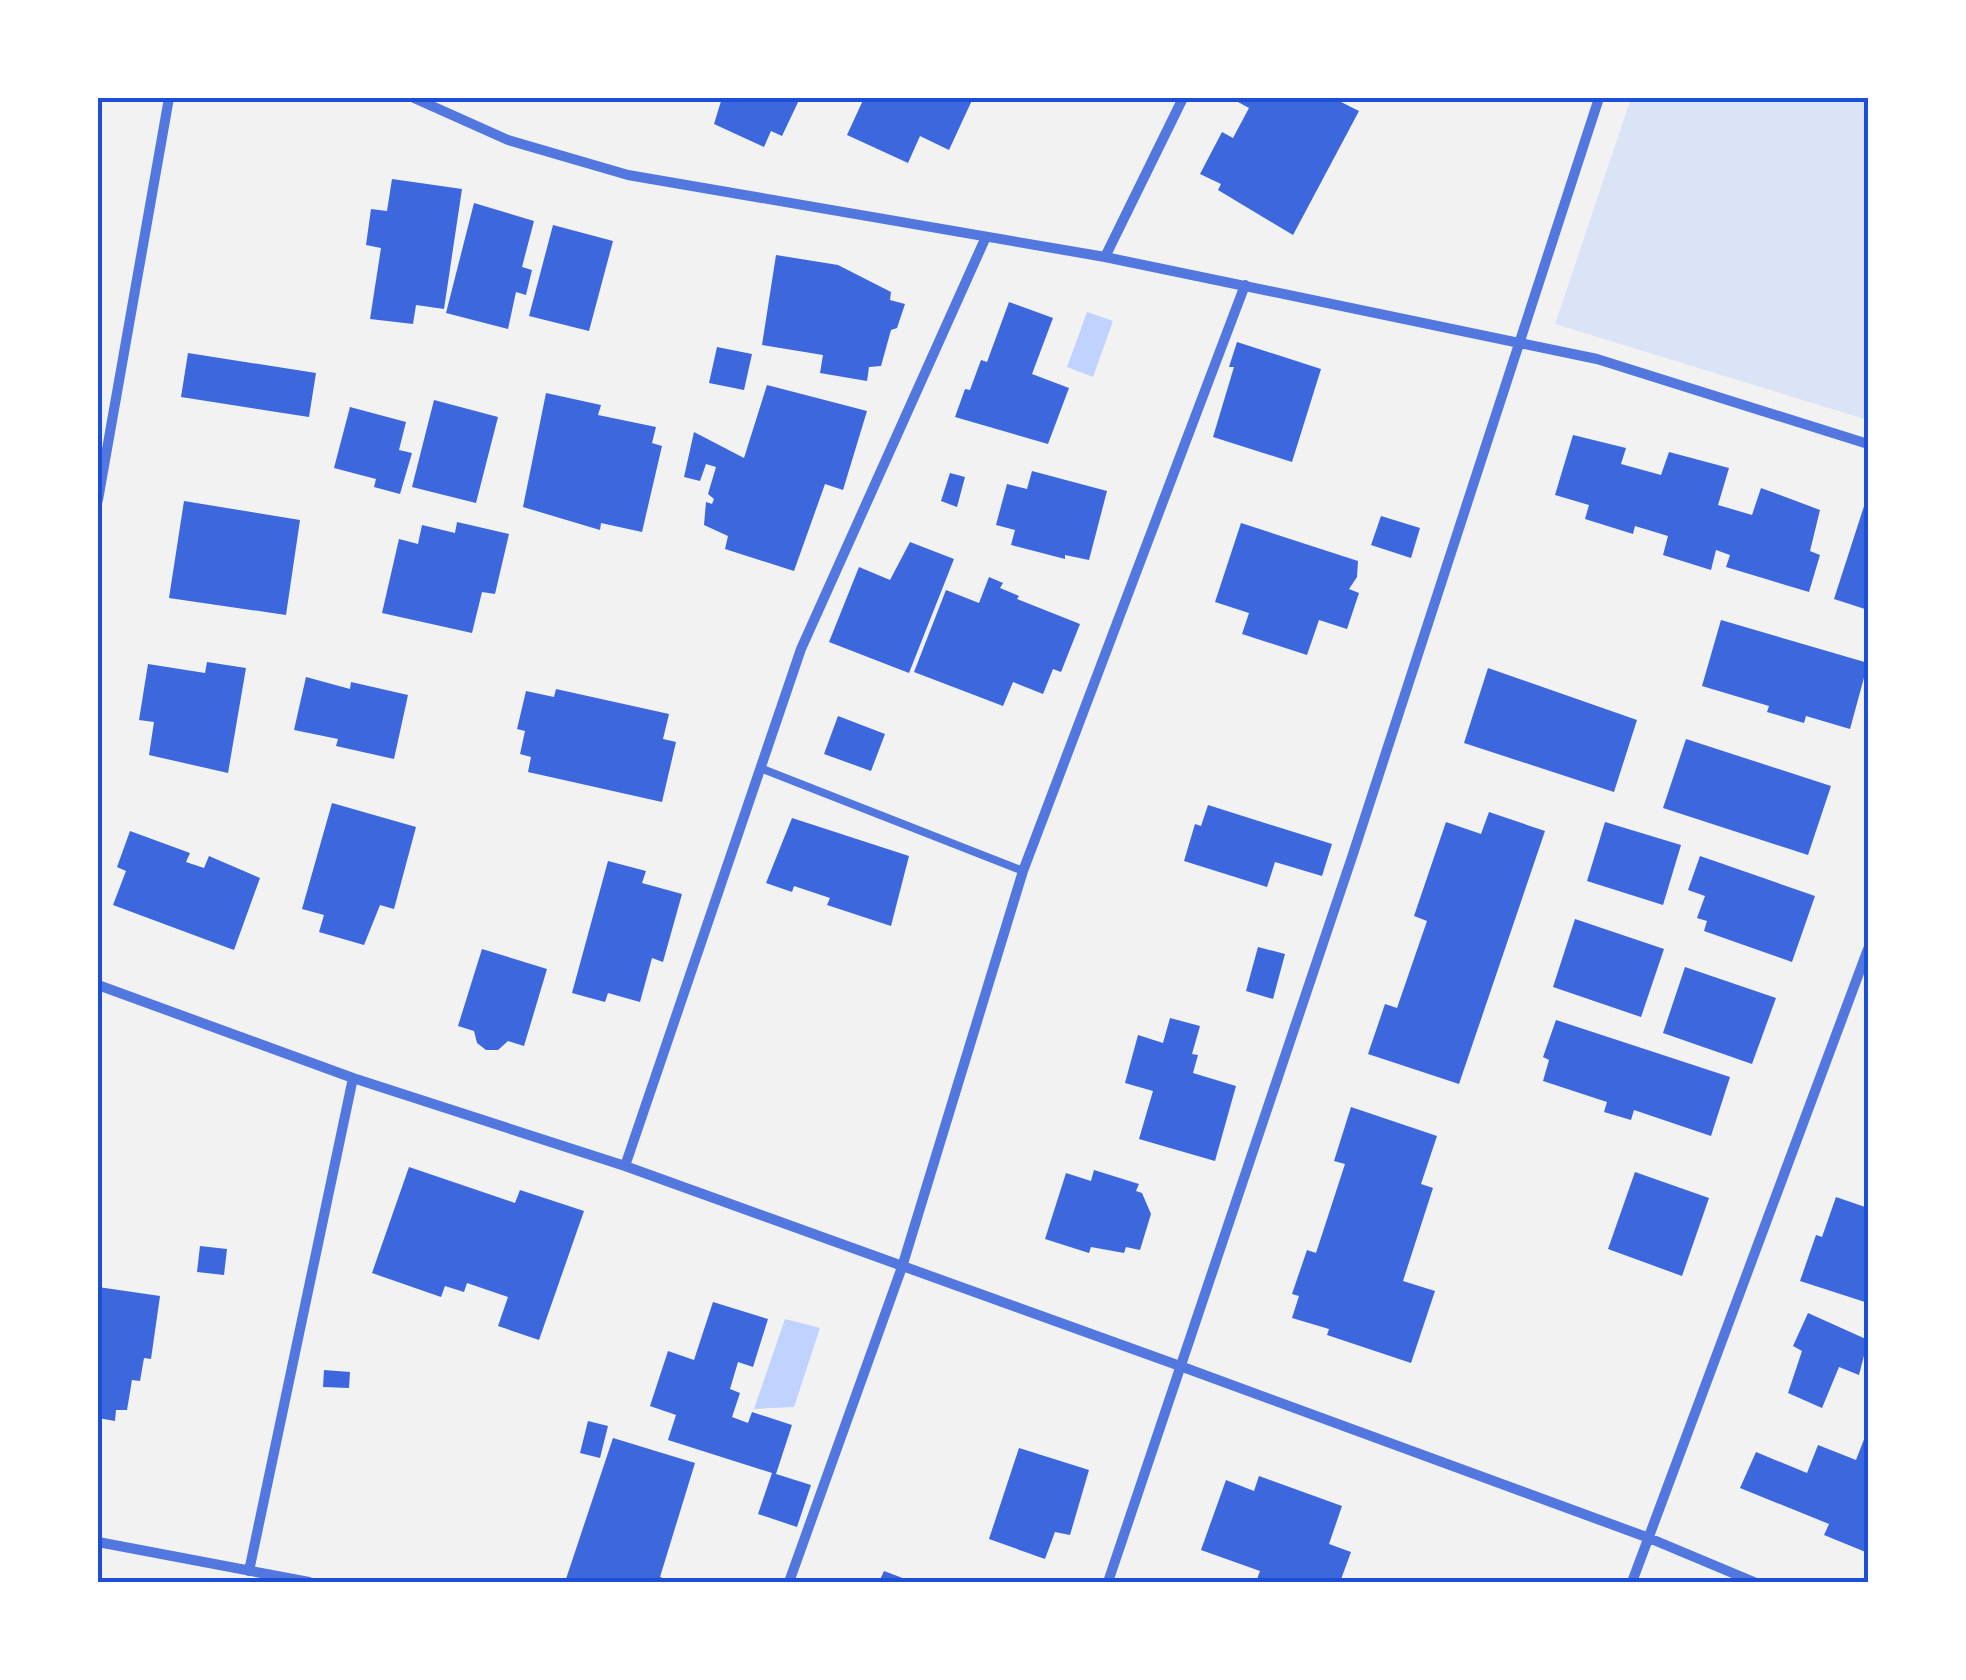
<svg xmlns="http://www.w3.org/2000/svg" width="1966" height="1680" viewBox="0 0 1966 1680" font-family="Helvetica,sans-serif">
  <style>
    .green { fill: #dbe4f7 }
    .water { fill: #bfd3fe }
    .building { fill: #3d67dc }
    .lines { fill: none; stroke-linecap: round; stroke-linejoin: round }
    .service { stroke: #5277de; stroke-width: 8 }
    .minor { stroke: #5277de; stroke-width: 10 }
    .neatline { fill: none; stroke: #1d4ed8; stroke-width: 4 }
  </style>
  <rect width="100%" height="100%" fill="#f2f2f2"/>
  <path class="green" d="M1631,98H1868V420L1555,324Z"/>
  <path class="water" d="M1087,312L1113,321L1093,377L1067,367Z
    M785,1319L820,1328L794,1407L754,1409Z"/>
  <path class="building" d="M722,98H800L782,136L771,131L764,147L714,124Z
    M864,98H973L949,150L920,136L908,163L847,135Z
    M1240,98H1333L1359,111L1293,235L1218,190L1221,184L1200,174L1222,132L1233,138L1249,108L1238,102Z
    M392,179L462,189L444,309L416,305L413,324L370,319L381,248L366,245L371,209L387,211Z
    M474,203L534,221L522,267L532,270L526,295L516,292L508,329L446,313Z
    M553,225L613,241L589,331L529,316Z
    M776,255L838,265L891,292L890,300L905,304L897,328L891,330L881,366L869,367L867,381L820,373L823,355L762,345Z
    M1009,302L1053,318L1032,374L1069,388L1048,444L955,417L965,389L970,390L981,360L987,362Z
    M1237,342L1321,369L1292,462L1213,437L1234,367H1229Z
    M717,347L752,354L744,390L709,383Z
    M188,353L316,373L309,417L181,397Z
    M767,385L867,411L843,490L825,484L794,571L725,549L728,536L704,525L706,502L712,504L714,499L708,494L716,467L706,464L700,481L684,477L694,432L744,458Z
    M546,393L601,405L598,415L656,427L652,443L662,446L642,532L601,523L600,530L523,507Z
    M434,400L498,417L476,503L412,487Z
    M350,407L406,422L399,450L412,453L400,494L374,487L376,479L334,468Z
    M1573,435L1626,448L1621,464L1661,475L1669,452L1729,468L1718,505L1752,515L1761,488L1820,510L1810,551L1820,555L1809,592L1726,567L1730,555L1716,550L1711,570L1663,555L1668,536L1635,526L1633,534L1585,519L1589,505L1555,495Z
    M1032,471L1107,491L1089,560L1065,555V559L1011,545L1015,530L996,525L1007,484L1027,489Z
    M950,473L965,477L957,507L941,501Z
    M184,501L300,520L286,615L169,598Z
    M1865,503L1868,504V610L1834,599Z
    M1381,516L1420,528L1411,558L1371,545Z
    M457,522L509,534L495,594L482,592L472,633L382,613L399,539L418,544L422,525L455,533Z
    M1241,523L1358,561L1357,577L1349,589L1359,593L1347,629L1319,620L1307,655L1242,634L1249,613L1215,602Z
    M910,542L954,559L909,673L829,642L859,567L890,580Z
    M989,577L1003,583L1000,588L1019,596L1017,599L1080,624L1061,672L1053,669L1043,694L1013,682L1003,706L914,672L946,590L979,603Z
    M1721,620L1868,663L1850,729L1806,716L1804,723L1767,712L1769,706L1702,686Z
    M207,662L246,668L228,773L149,755L154,722L139,720L148,664L205,673Z
    M1488,668L1637,720L1614,792L1464,743Z
    M306,677L350,689L351,682L408,695L394,759L336,746L338,739L294,730Z
    M556,689L669,714L663,739L676,742L662,802L528,772L531,757L520,754L525,731L517,729L526,691L554,697Z
    M838,716L885,734L871,771L824,754Z
    M1686,739L1831,786L1808,855L1663,808Z
    M332,803L416,827L394,909L380,905L364,945L319,932L324,915L302,909Z
    M1208,805L1332,844L1322,876L1275,862L1267,887L1184,861L1195,824L1201,826Z
    M1489,812L1545,831L1459,1084L1368,1054L1385,1004L1397,1008L1427,921L1414,916L1446,822L1481,834Z
    M792,818L909,856L891,926L827,905L830,898L794,886L792,892L766,883Z
    M1605,822L1681,845L1663,905L1587,881Z
    M130,831L190,853L186,862L204,868L209,856L260,878L234,950L113,905L126,871L117,867Z
    M1700,856L1815,896L1792,962L1704,931L1707,921L1697,918L1705,896L1688,890Z
    M608,861L646,871L642,883L682,894L663,962L652,958L640,1002L608,993L605,1002L572,993Z
    M1575,919L1664,949L1641,1017L1553,987Z
    M1258,947L1285,954L1273,999L1246,991Z
    M482,949L547,969L524,1046L508,1041L498,1050H486L477,1043L474,1031L458,1026Z
    M1685,967L1776,998L1752,1064L1663,1033Z
    M1170,1018L1200,1026L1192,1054L1198,1055L1193,1073L1236,1086L1215,1161L1139,1139L1153,1091L1125,1083L1138,1035L1163,1043Z
    M1556,1020L1730,1077L1711,1136L1634,1110L1631,1120L1604,1112L1607,1102L1543,1081L1549,1060L1543,1057Z
    M1351,1107L1437,1136L1421,1184L1433,1188L1403,1281L1435,1291L1411,1363L1327,1335L1329,1329L1292,1318L1299,1296L1292,1294L1307,1250L1316,1253L1345,1164L1334,1161Z
    M409,1167L515,1203L520,1190L584,1211L539,1340L498,1326L508,1297L467,1283L464,1292L445,1286L441,1297L372,1273Z
    M1094,1170L1139,1184L1136,1191L1142,1193L1151,1214L1140,1250L1126,1247L1124,1253L1091,1247L1089,1253L1045,1239L1066,1173L1091,1181Z
    M1635,1172L1709,1198L1682,1276L1608,1249Z
    M1836,1197L1868,1208V1303L1800,1281L1816,1235L1822,1237Z
    M200,1246L227,1249L224,1275L197,1272Z
    M98,1287L160,1296L151,1359L144,1358L140,1381L132,1380L127,1410H116L115,1421L98,1418Z
    M713,1302L768,1319L753,1367L738,1362L730,1389L740,1393L732,1417L748,1423L752,1412L792,1425L776,1474L811,1485L797,1527L758,1514L772,1473L668,1440L676,1415L650,1406L668,1351L694,1360Z
    M1808,1313L1868,1340L1859,1375L1839,1367L1822,1408L1788,1393L1802,1351L1793,1346Z
    M324,1370L350,1372L349,1388L323,1387Z
    M588,1421L608,1426L600,1458L580,1453Z
    M1868,1429V1553L1824,1535L1829,1524L1740,1488L1756,1452L1807,1473L1818,1445L1856,1460Z
    M613,1438L695,1463L660,1577L674,1582H565Z
    M1019,1448L1089,1470L1070,1535L1055,1532L1045,1559L989,1539Z
    M1259,1476L1342,1506L1329,1544L1351,1552L1340,1582H1256L1260,1571L1201,1550L1226,1480L1254,1491Z
    M884,1571L913,1582H879Z"/>
  <g class="lines">
    <path class="service" d="M760,768L1023,871"/>
    <path class="minor" d="M414,98L508,140L628,175L1105,257L1183,98
      M1105,257L1597,359L1868,444
      M98,500L169,98
      M98,985L353,1078L625,1166L1180,1366L1649,1538L1754,1582
      M625,1166L801,649L985,239
      M98,1542L309,1582
      M249,1571L353,1078
      M789,1582L902,1267L1023,871L1245,285
      M1108,1582L1353,854L1599,98
      M1632,1582L1868,949"/>
  </g>
  <rect width="1966" height="1680" fill="none" stroke="#ffffff" stroke-width="200"/>
  <rect x="100" y="100" width="1766" height="1480" class="neatline"/>
</svg>
